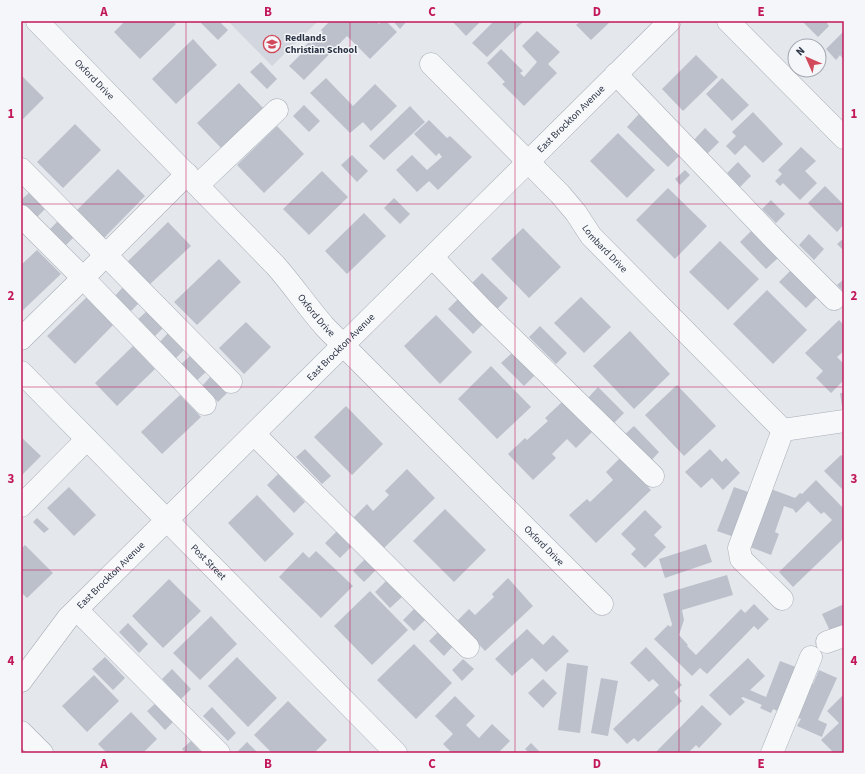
<svg xmlns="http://www.w3.org/2000/svg" width="865" height="774" viewBox="0 0 865 774" font-family="'Source Sans 3',sans-serif">
  <style>
    .built { fill: #d2d6de }
    .building { fill: #bbc0ca }
    .lines { fill: none; stroke-linecap: round; stroke-linejoin: round }
    .minor-casing { stroke: #a9aeb7; stroke-width: 23 }
    .minor { stroke: #f7f8fa; stroke-width: 22 }
    .grid { fill: none; stroke: #c2185b; stroke-width: 1; stroke-opacity: 0.55 }
    .labels { text-anchor: middle; dominant-baseline: central; stroke-width: 3; stroke-linejoin: round; paint-order: stroke }
    .poi-label { font-size: 10px; font-weight: bold; fill: #2b3445; stroke: #f4f6f9; text-anchor: start }
    .street-label { font-size: 10px; fill: #2b3445; stroke: #f4f6f9 }
    .neatline { fill: none; stroke: #c2185b; stroke-width: 1.5 }
    .grid-label { font-size: 13px; text-anchor: middle; font-weight: bold; fill: #c2185b }
  </style>
  <rect width="100%" height="100%" fill="#e4e7ec"/>
  <path class="built" d="M228,21H318L272,66Z"/>
  <path class="building" d="M125,21H173L176,24L140,59L114,32Z
    M203,21H219L228,30L218,40L201,23Z
    M330,21H377L379,24L382,21H386L397,32L370,59L347,36L304,80L289,66L304,51L302,49L309,42L311,44L323,32L321,30Z
    M393,21H407L400,29Z
    M452,21H481L466,36Z
    M494,21H524L487,57L472,43Z
    M581,21H611L591,40L576,25Z
    M802,21H827L826,22L829,26L818,37Z
    M537,31L560,52L548,64L557,73L524,106L502,84L505,82L487,63L501,49L523,71L520,73L524,77L537,62L522,46Z
    M844,31V60L840,55L836,60L826,49Z
    M193,39L217,65L176,104L152,79Z
    M696,55L718,77L683,111L662,89Z
    M261,62L277,79L267,89L250,72Z
    M21,75L44,98L21,121Z
    M326,78L353,106L375,84L397,106L371,131L363,122L350,133L310,93Z
    M722,78L749,105L732,121L706,94Z
    M239,83L264,109L222,149L197,123Z
    M304,105L320,121L309,132L293,116Z
    M410,106L425,122L384,160L369,146Z
    M753,112L783,144L763,163L745,145L735,155L726,146L736,136L732,132Z
    M639,114L680,155L668,167L627,127Z
    M429,120L447,138L450,136L472,157L438,190L429,181L417,192L396,170L412,155L427,170L442,157L439,153L436,156L414,134Z
    M75,124L101,150L63,188L37,162Z
    M277,126L304,154L264,193L237,165Z
    M705,128L719,142L707,154L693,141Z
    M618,133L655,170L627,198L590,161Z
    M801,147L816,161L805,171L817,183L800,200L783,183L780,186L775,181L782,174L778,170Z
    M352,155L368,171L357,182L341,165Z
    M738,162L751,176L740,187L727,173Z
    M118,169L145,196L104,238L76,211Z
    M685,170L690,175L680,185L675,179Z
    M322,171L348,197L309,235L283,209Z
    M825,186L844,205V224L837,232L808,203Z
    M668,188L707,226L675,259L636,220Z
    M30,192L46,208L35,219L21,205V200Z
    M394,198L410,214L400,224L384,208Z
    M771,200L785,214L776,223L762,209Z
    M364,213L386,236L347,274L325,251Z
    M58,221L74,237L63,248L47,232Z
    M168,222L191,246L147,287L125,264Z
    M523,228L561,267L529,298L491,259Z
    M751,231L778,258L766,269L740,242Z
    M809,234L824,249L814,260L799,245Z
    M844,238V251L837,244Z
    M720,241L759,279L728,310L689,272Z
    M37,250L61,274L21,312V265Z
    M219,259L241,282L197,325L174,302Z
    M792,269L819,295L806,308L779,282Z
    M482,273L508,298L497,309L472,283Z
    M844,279V292L837,285Z
    M123,287L139,303L128,314L113,298Z
    M767,290L807,330L773,364L733,324Z
    M88,296L115,323L75,364L47,336Z
    M460,297L485,322L473,334L448,309Z
    M581,297L611,327L584,353L554,323Z
    M147,311L163,328L153,338L136,321Z
    M436,315L472,352L440,384L404,346Z
    M839,320L844,325V351L837,357L844,364V380L831,393L816,378L823,371L805,353Z
    M246,322L271,347L244,374L219,348Z
    M540,326L567,353L556,364L529,337Z
    M630,331L670,374L634,409L593,366Z
    M168,333L185,349L174,360L158,344Z
    M133,346L155,369L117,406L95,383Z
    M512,353L535,375L524,386L501,363Z
    M190,356L206,372L195,382L179,366Z
    M491,366L531,407L497,439L458,399Z
    M210,377L227,393L218,402L202,386Z
    M677,385L716,426L684,456L645,415Z
    M598,387L624,413L612,425L587,399Z
    M840,393H844V413H843Z
    M180,395L201,417L162,454L141,432Z
    M563,401L592,432L576,448L567,439L552,454L556,458L533,480L508,454L525,438L527,440L548,421L545,418Z
    M346,406L383,444L352,475L314,437Z
    M634,426L659,452L649,463L623,436Z
    M21,437L41,456L21,476Z
    M305,449L331,476L322,484L296,457Z
    M710,449L722,462L726,458L740,473L723,490L712,478L701,488L685,472Z
    M841,455L844,458V491L824,471Z
    M620,458L651,490L596,543L569,515L587,499L590,502L613,480L606,472Z
    M407,469L435,498L382,550L352,519L367,504L373,511L389,495L385,491Z
    M278,474L305,502L294,513L267,485Z
    M816,480L844,509V521L842,523L844,525V538L793,587L779,572L832,520L824,512L821,514L808,501L796,513L793,509L784,506L775,532L779,534L771,555L750,547L771,489L795,498L800,493L802,494Z
    M69,487L96,515L74,536L47,508Z
    M734,487L754,494L737,538L717,531Z
    M257,495L294,534L265,562L228,523Z
    M445,509L486,550L454,582L413,541Z
    M645,510L662,527L654,535L666,547L645,568L631,554L636,549L621,534Z
    M37,518L49,529L44,533L33,522Z
    M337,531L352,546L340,558L325,543Z
    M706,544L712,562L665,578L659,559Z
    M25,545L53,573L27,598L21,592V549Z
    M316,551L353,586L321,618L279,577L303,552L309,558Z
    M365,559L376,570L364,582L353,571Z
    M727,575L733,595L682,610L684,620L679,635L688,645L687,646L696,655L741,609L745,613L754,604L769,619L758,630L754,626L707,674L700,668L692,676L654,639L668,625L671,627L672,624L663,594Z
    M508,578L533,606L485,651L457,621L469,609L475,615L494,597L492,594Z
    M169,579L201,611L163,648L132,616Z
    M386,581L402,597L390,608L375,592Z
    M370,591L408,630L372,665L334,626Z
    M844,604V628L830,631L822,614Z
    M414,609L425,620L414,631L403,620Z
    M211,616L237,644L200,680L173,653Z
    M128,623L148,644L139,653L119,632Z
    M527,629L543,645L553,635L569,651L546,672L532,658L512,676L495,659Z
    M439,631L454,645L444,656L429,641Z
    M414,644L452,683L416,719L377,680Z
    M646,647L682,685L674,692L682,701L638,742L634,738L627,744L613,729L659,685L653,679L649,682L630,663Z
    M105,657L125,678L113,690L92,669Z
    M237,657L277,698L248,727L208,686Z
    M748,658L765,676L750,690L766,697L780,661L801,669L780,712L773,709L771,713L760,708L762,705L743,697L741,698L745,702L730,716L709,695Z
    M463,659L474,669L462,681L452,670Z
    M567,663L588,666L580,733L558,730Z
    M172,669L191,689L181,699L162,679Z
    M819,670L837,678L818,720L827,724L822,737L797,726L801,719L795,717L810,682L813,684Z
    M94,675L119,701L87,732L62,706Z
    M601,678L618,681L608,736L591,733Z
    M543,679L557,693L543,708L528,693Z
    M455,696L475,716L466,725L479,738L492,724L510,741L498,753H452L443,744L453,734L435,716Z
    M842,696L844,698V751L841,753H834L821,740L839,723L827,711Z
    M288,701L327,740L314,753H272L254,735Z
    M157,702L175,720L165,730L147,711Z
    M702,705L722,724L699,748L696,745L688,753H655Z
    M212,707L236,733L228,741L203,716Z
    M131,712L157,739L143,753H107L98,744Z
    M191,741L202,753H186L182,749Z
    M247,742L258,753H238L237,752Z
    M531,743L541,753H529L525,749Z"/>
  <g class="lines">
    <defs>
      <g id="minor">
        <path id="s1" d="M37,21L275,265C293,285 308,308 326,328L602,604"/>
        <path d="M728,21L844,138"/>
        <path id="s2" d="M431,64L560,194L576,213L591,236L783,430"/>
        <path d="M616,74L777,242L834,299"/>
        <path d="M21,169L231,382"/>
        <path d="M187,174L83,278L205,404"/>
        <path d="M198,185L277,110"/>
        <path d="M21,216L83,278L21,339"/>
        <path d="M433,258L483,310L653,476"/>
        <path id="s3" d="M21,372L396,753"/>
        <path d="M254,434L468,647"/>
        <path d="M21,506L87,439"/>
        <path d="M782,599L741,559L739,548L783,430L844,421"/>
        <path d="M77,610L219,753"/>
        <path d="M827,642L844,636"/>
        <path id="s4" d="M21,681L68,618L670,21"/>
        <path d="M21,732L42,753"/>
        <path d="M772,753L811,657"/>
      </g>
    </defs>
    <use href="#minor" class="minor-casing"/>
    <use href="#minor" class="minor"/>
  </g>
  <path class="grid" d="M186,21V753M350,21V753M515,21V753M679,21V753M21,204H844M21,387H844M21,570H844"/>
  <defs>
    <symbol id="school-ring" viewBox="-11 -11 22 22"><circle r="9.5" fill="#f4f6f9" stroke="#d1495b" stroke-width="1.5"/><path d="M0-5L7-2L0 1L-7-2ZM-4 1L0 2.5L4 1V4Q0 6-4 4Z" fill="#d1495b"/></symbol>
  </defs>
  <g fill-rule="evenodd">
    <use href="#school-ring" x="262" y="34" width="20" height="20"/>
  </g>
  <g class="labels">
    <g class="poi-label">
      <text x="285" y="38">Redlands<tspan x="285" dy="12">Christian School</tspan></text>
    </g>
    <g class="street-label">
      <text stroke="none"><textPath href="#s1" startOffset="82">Oxford Drive</textPath></text>
      <text stroke="none"><textPath href="#s4" startOffset="787">East Brockton Avenue</textPath></text>
      <text stroke="none"><textPath href="#s2" startOffset="254">Lombard Drive</textPath></text>
      <text stroke="none"><textPath href="#s1" startOffset="406">Oxford Drive</textPath></text>
      <text stroke="none"><textPath href="#s4" startOffset="463">East Brockton Avenue</textPath></text>
      <text stroke="none"><textPath href="#s1" startOffset="730">Oxford Drive</textPath></text>
      <text stroke="none"><textPath href="#s3" startOffset="267">Post Street</textPath></text>
      <text stroke="none"><textPath href="#s4" startOffset="139">East Brockton Avenue</textPath></text>
    </g>
  </g>
  <rect width="865" height="774" fill="none" stroke="#f4f6f9" stroke-width="44"/>
  <g transform="translate(807 58) rotate(315)"><circle r="19" fill="#f4f6f9" stroke="#a4a8b1"/>
  <path d="M0-3L7 15L0 10L-7 15Z" fill="#d1495b"/>
  <text y="-6" font-size="11" font-weight="bold" text-anchor="middle" fill="#2b3445">N</text>
  </g>
  <rect x="22" y="22" width="821" height="730" class="neatline"/>
  <g class="grid-label">
    <text x="104" y="16">A</text>
    <text x="268" y="16">B</text>
    <text x="432" y="16">C</text>
    <text x="597" y="16">D</text>
    <text x="761" y="16">E</text>
    <text x="11" y="118">1</text>
    <text x="854" y="118">1</text>
    <text x="11" y="300">2</text>
    <text x="854" y="300">2</text>
    <text x="11" y="483">3</text>
    <text x="854" y="483">3</text>
    <text x="11" y="665">4</text>
    <text x="854" y="665">4</text>
    <text x="104" y="768">A</text>
    <text x="268" y="768">B</text>
    <text x="432" y="768">C</text>
    <text x="597" y="768">D</text>
    <text x="761" y="768">E</text>
  </g>
</svg>
